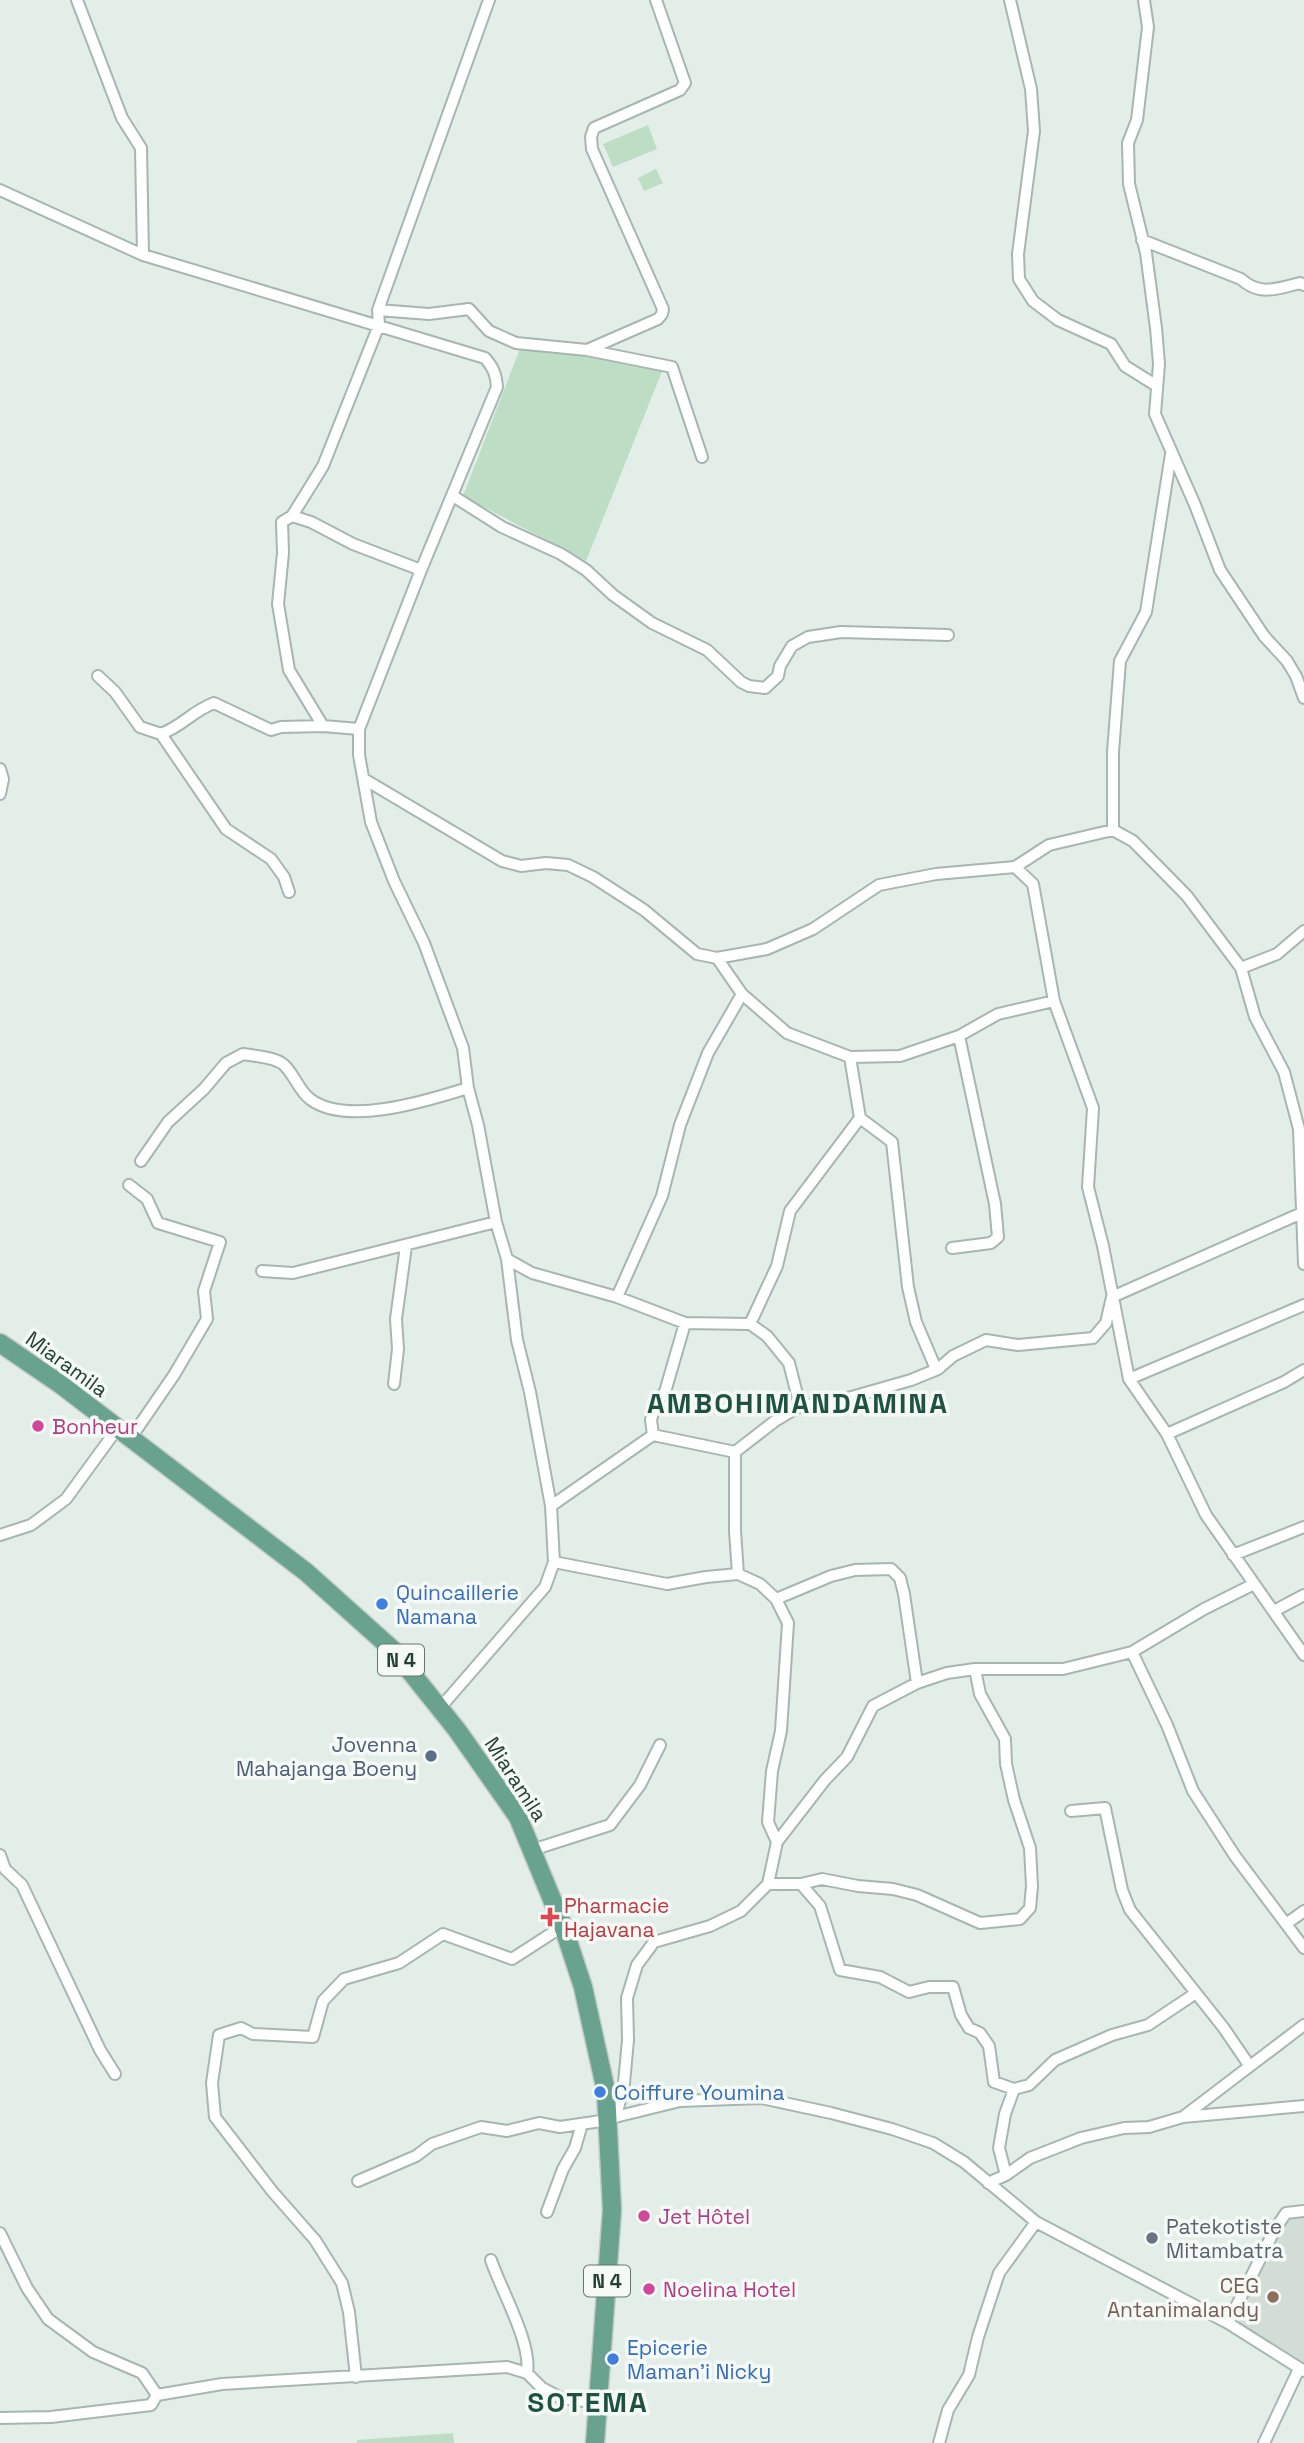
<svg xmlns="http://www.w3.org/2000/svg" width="1304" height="2443" viewBox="0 0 1304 2443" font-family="'Space Grotesk',sans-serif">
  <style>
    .built { fill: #d2ddd7 }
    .green { fill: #bddec4 }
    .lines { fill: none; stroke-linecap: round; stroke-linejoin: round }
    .street-casing { stroke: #a6b6b0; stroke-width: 14 }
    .primary-casing { stroke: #c1c9c7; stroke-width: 21 }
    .street { stroke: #fff; stroke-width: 10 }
    .primary { stroke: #69a390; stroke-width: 18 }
    .hotel-dot { fill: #d1479c; stroke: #f5faf7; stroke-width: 2.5 }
    .shop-dot { fill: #3f7fe0; stroke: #f5faf7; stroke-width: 2.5 }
    .service-dot { fill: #5c6f8a; stroke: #f5faf7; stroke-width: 2.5 }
    .health-dot { fill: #e0444e; stroke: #f5faf7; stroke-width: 2.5 }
    .worship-dot { fill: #6b7280; stroke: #f5faf7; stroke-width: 2.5 }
    .education-dot { fill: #8d6e63; stroke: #f5faf7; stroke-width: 2.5 }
    .labels { text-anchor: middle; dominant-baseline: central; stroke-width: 7; stroke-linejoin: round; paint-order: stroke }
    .shield { fill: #f5faf7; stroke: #627770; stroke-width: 2 }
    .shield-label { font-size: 19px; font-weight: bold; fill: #233f36 }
    .street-label { font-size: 21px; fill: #233f36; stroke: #f5faf7 }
    .hotel-label { font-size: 21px; fill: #b23c85; stroke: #f5faf7; text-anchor: start }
    .shop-label { font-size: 21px; fill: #366cbe; stroke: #f5faf7; text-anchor: start }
    .service-label { font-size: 21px; fill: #4e5e75; stroke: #f5faf7; text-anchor: end }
    .health-label { font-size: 21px; fill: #be3a42; stroke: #f5faf7; text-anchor: start }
    .worship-label { font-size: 21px; fill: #5b616d; stroke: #f5faf7; text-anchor: start }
    .education-label { font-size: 21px; fill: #785e54; stroke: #f5faf7; text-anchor: end }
    .district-label { font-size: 28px; font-weight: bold; letter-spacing: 2px; fill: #1f5242; stroke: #f5faf7 }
  </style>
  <rect width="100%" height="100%" fill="#e4eee9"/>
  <path class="built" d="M1304,2211V2367L1228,2323L1286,2213Z"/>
  <path class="green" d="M648,125L657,149L613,167L603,144Z
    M656,169L663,183L644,191L638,178Z
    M521,346L665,364L586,561L463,496Z
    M453,2433L454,2443H357V2440Z"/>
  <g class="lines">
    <defs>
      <path id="street" d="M77,0L122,118L141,148L143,255
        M1010,0L1031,89L1034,131L1018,254L1019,279L1033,301L1058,320L1111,344L1125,366L1157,386
        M1144,0L1148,27L1137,120L1128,143L1129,184L1146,253L1156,328L1159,364L1155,414L1195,505L1220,570L1264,636L1287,661L1296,676L1304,698
        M0,190L143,255L485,358C493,367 496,374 497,387L421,570L359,729V755L371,822L394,881L424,943L463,1048L468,1088L478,1125L496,1222L507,1259L517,1340L530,1392L551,1506L554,1562L545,1587L440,1708
        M1142,240L1241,279C1260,297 1279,288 1300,283L1304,285
        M378,310L429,314L469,309L489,331L516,343L587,350L672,367L702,457
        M587,350L658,319L662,314L663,309L592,149L591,137L594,128L680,90L685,83L656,0
        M453,496L502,527L561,554L586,570L613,595L652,623L707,650L741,682L749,686L765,688L778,676L780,666L792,646L808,637L841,632L948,635
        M292,516L323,466L379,325L378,310L489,0
        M98,676L115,692L140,727L161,734C184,725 191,712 214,703L271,730L281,727L323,726L359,729
        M323,726L289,670L278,604L283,553L282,522L292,516L311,522L353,544L421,570
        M161,734L226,829L271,859L284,877L289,892
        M0,769L3,779L0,794
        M364,779L502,861L521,866L546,863L568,865L593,877L644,910L697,954L717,958L742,994L787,1033L850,1057L900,1056L959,1036L998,1014L1054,1001
        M1113,830V752L1120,661L1146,612L1171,454
        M1015,867L1049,845L1113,830L1133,841L1187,896L1241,968L1255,1017L1284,1072L1299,1129L1304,1264
        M717,958L767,949L813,929L879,885L936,874L1015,867L1033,884L1054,1001L1093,1108L1088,1187L1103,1246L1129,1379L1167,1434L1206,1515L1304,1655
        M1241,968L1277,954L1304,931
        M860,1118L892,1142L908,1287L916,1322L936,1369
        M141,1161L168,1122L204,1089L226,1063L243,1054C254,1056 276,1057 284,1065C294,1074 299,1091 310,1099C347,1127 429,1100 468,1088
        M129,1185L147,1199L158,1223L220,1242L204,1291L207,1319L174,1375L130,1439
        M952,1248L991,1243L998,1237L995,1204L959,1036
        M507,1259L532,1273L617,1297L685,1323L750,1324L767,1336L789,1363L800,1406
        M262,1271L293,1273L496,1222
        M617,1297L662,1196L680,1125L708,1053L742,994
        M750,1324L777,1266L790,1211L860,1118L850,1057
        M1129,1379L1304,1305
        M394,1384L398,1349L396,1319L406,1246
        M1167,1434L1284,1382L1304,1370
        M653,1435L651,1420L656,1402L665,1392L685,1323
        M735,1452V1531L738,1574
        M551,1506L653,1435L735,1452L775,1421L800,1406L834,1402L911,1380L938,1369L953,1356L986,1340L1018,1345L1093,1338L1106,1323L1112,1297L1304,1212
        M0,1535L31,1525L66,1499L117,1429
        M1233,1555L1304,1527
        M554,1562L667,1584L706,1577L738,1574L760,1584L776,1599L788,1623L781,1731L772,1771L768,1822L777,1842
        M776,1599L831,1576L855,1570L891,1569L900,1578L904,1594L917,1683
        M1274,1611L1304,1595
        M1132,1652L1167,1725L1193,1791L1235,1856L1304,1948
        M1071,1811L1105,1808L1122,1890L1130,1910L1223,2027L1249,2065
        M532,1850L610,1825L640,1785L660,1745
        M0,1855L5,1869L22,1885L100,2050L115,2074
        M768,1884H801L820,1906L840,1970L880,1977L909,1992L929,1987H953L961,2015L969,2028L980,2033L989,2046L994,2082L1014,2089
        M801,1884L822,1879L858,1886L893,1889L917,1895L980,1923L1020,1919L1030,1908L1032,1886L1030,1848L1014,1800L1006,1764L1005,1739L980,1694L975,1669
        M1286,1924L1304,1911
        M616,2117L624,2083L628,2040L627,1998L637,1965L654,1942L710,1926L741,1911L768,1884L777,1842L825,1780L847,1757L873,1706L917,1683L947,1673L975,1669H1063L1132,1652L1204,1609L1254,1584
        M1183,2117L1304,2106
        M611,2118L680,2101L761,2098L831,2113L892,2129L933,2143L964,2162L1036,2222L1228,2323L1304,2371
        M1006,2175L999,2148L1005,2114L1014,2089L1029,2085L1055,2060L1112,2035L1148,2025L1196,1993
        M358,2181L416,2156L432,2144L481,2127L507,2131L539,2123L560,2127L608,2120
        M988,2183L1006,2175L1030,2158L1081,2138L1124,2128L1149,2127L1183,2117L1304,2025
        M547,2212L563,2169L575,2148L582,2124
        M0,2233L27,2288L48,2319L93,2352L142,2373L157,2395
        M491,2260C501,2290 532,2343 527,2373
        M1228,2323L1275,2229L1286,2213L1304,2211
        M356,2377L349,2312L342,2283L315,2240L272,2191L215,2117L212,2083L219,2035L241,2028L253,2034L313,2037L323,2001L344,1979L399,1963L443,1934L512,1959L563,1926
        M0,2418L51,2417L151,2405L157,2395L222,2384L507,2367L527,2373L542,2388L561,2398L599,2403
        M939,2443L948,2410L969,2375L978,2337L999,2273L1036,2222
        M1264,2443L1299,2369"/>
      <path id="primary" d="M0,1343L60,1384L306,1572L393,1650L457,1730L518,1817L563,1926L583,1987L606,2091L612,2210L595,2443"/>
    </defs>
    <use href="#street" class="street-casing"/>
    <use href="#primary" class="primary-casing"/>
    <use href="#street" class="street"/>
    <use href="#primary" class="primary"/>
  </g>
  <g class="hotel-dot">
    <circle cx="38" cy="1426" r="7"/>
    <circle cx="644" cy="2216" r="7"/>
    <circle cx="649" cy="2289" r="7"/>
  </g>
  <g class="shop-dot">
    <circle cx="382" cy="1604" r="7"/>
    <circle cx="600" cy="2092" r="7"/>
    <circle cx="613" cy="2359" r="7"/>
  </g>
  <circle class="service-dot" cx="431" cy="1756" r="7"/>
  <path class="health-dot" d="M546.5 1906.5h7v7h7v7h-7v7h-7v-7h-7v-7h7z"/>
  <circle class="worship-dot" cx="1152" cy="2238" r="7"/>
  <circle class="education-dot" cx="1273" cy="2297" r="7"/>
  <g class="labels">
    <g class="shield">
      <rect x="378" y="1644.5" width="46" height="31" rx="5"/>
      <rect x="584" y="2265.5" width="46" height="31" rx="5"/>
    </g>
    <g class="shield-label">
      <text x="401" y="1660">N 4</text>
      <text x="607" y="2281">N 4</text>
    </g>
    <g class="street-label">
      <text transform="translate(67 1364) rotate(36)">Miaramila</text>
      <text transform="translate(516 1779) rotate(57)">Miaramila</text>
    </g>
    <g class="hotel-label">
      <text x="52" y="1426">Bonheur</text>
      <text x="658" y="2216">Jet Hôtel</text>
      <text x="663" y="2289">Noelina Hotel</text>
    </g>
    <g class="shop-label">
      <text x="396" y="1592">Quincaillerie<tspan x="396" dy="24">Namana</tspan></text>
      <text x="614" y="2092">Coiffure Youmina</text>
      <text x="627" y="2347">Epicerie<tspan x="627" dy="24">Maman'i Nicky</tspan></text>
    </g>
    <g class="service-label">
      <text x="417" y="1744">Jovenna<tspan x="417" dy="24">Mahajanga Boeny</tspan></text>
    </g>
    <g class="health-label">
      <text x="564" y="1905">Pharmacie<tspan x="564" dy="24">Hajavana</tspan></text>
    </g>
    <g class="worship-label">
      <text x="1166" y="2226">Patekotiste<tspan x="1166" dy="24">Mitambatra</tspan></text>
    </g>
    <g class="education-label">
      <text x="1259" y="2285">CEG<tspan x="1259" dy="24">Antanimalandy</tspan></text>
    </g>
    <g class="district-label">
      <text x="798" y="1403">AMBOHIMANDAMINA</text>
      <text x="588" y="2402">SOTEMA</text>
    </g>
  </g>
</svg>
